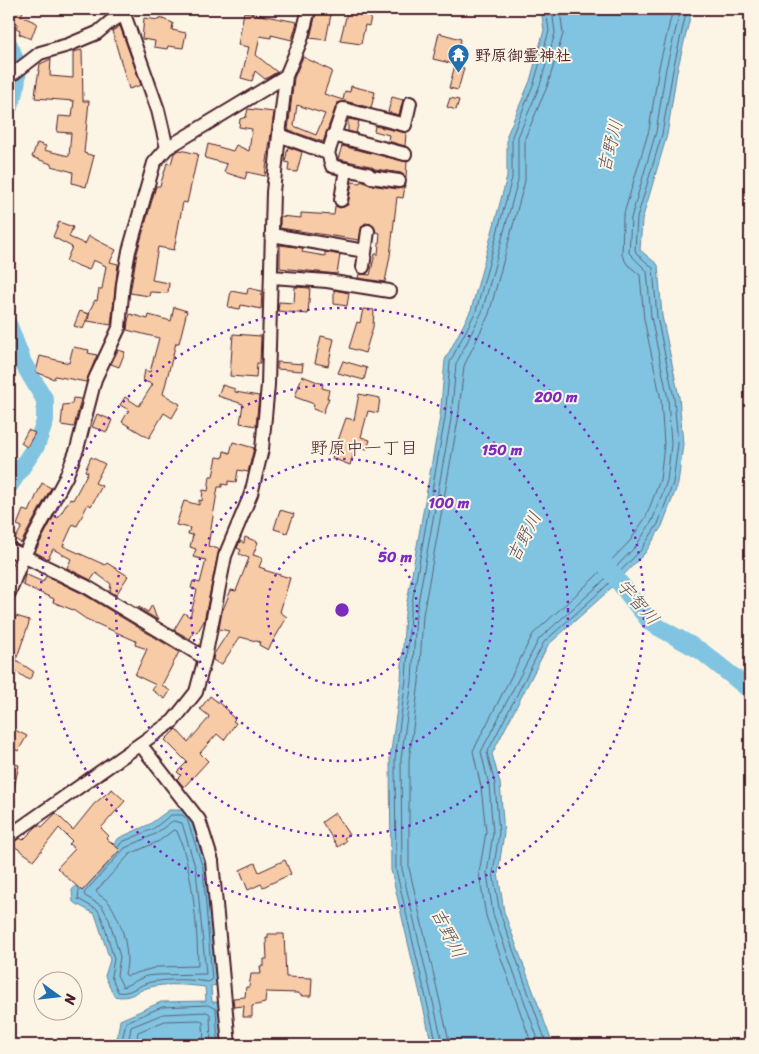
<svg xmlns="http://www.w3.org/2000/svg" width="759" height="1054" viewBox="0 0 759 1054" font-family="Sriracha,'Klee One',sans-serif">
  <style>
    .water { fill: #80c4e1; stroke: #6a8298 }
    .lines { fill: none; stroke-linecap: round; stroke-linejoin: round }
    .shore { stroke: #606174; stroke-width: 1 }
    .river { stroke: #80c4e1; stroke-width: 18 }
    .building { fill: #f8cba7; stroke: #4a1f2b; fill-rule: evenodd }
    .street-casing { stroke: #4a1f2b; stroke-width: 16 }
    .street { stroke: #fcf5e5; stroke-width: 12 }
    .ring { fill: none; stroke: #7b2cbf; stroke-width: 2.5; stroke-dasharray: 2.5 5 }
    .labels { text-anchor: middle; dominant-baseline: central; stroke-width: 4; stroke-linejoin: round; paint-order: stroke }
    .poi-label { font-size: 16px; font-weight: bold; fill: #4a1f2b; stroke: #fcf5e5; text-anchor: start }
    .water-label { font-size: 18px; font-style: italic; fill: #5a5162; stroke: #fcf5e5 }
    .neighbourhood-label { font-size: 18px; fill: #4a1f2b; stroke: #fcf5e5 }
    .centre { fill: #7b2cbf; stroke: #fcf5e5; stroke-width: 2.5 }
    .ring-label { font-size: 15px; text-anchor: middle; font-weight: bold; fill: #7b2cbf; stroke: #fcf5e5; stroke-width: 4; stroke-linejoin: round; paint-order: stroke }
  </style>
  <rect width="100%" height="100%" fill="#fcf5e5"/>
  <filter id="ink" filterUnits="userSpaceOnUse"><feTurbulence type="fractalNoise" baseFrequency=".02" numOctaves="2"/><feDisplacementMap in="SourceGraphic" scale="10" xChannelSelector="R" yChannelSelector="G"/><feConvolveMatrix kernelMatrix="1 2 1 2 8 2 1 2 1" color-interpolation-filters="sRGB"/></filter>
  <g filter="url(#ink)">
    <path class="water" d="M541,9H692L677,71L667,135L642,220L640,250L658,265L662,316L679,397L683,444L678,484L662,526L645,553L606,593L548,645L492,754L500,783L504,833L498,873L504,912L553,1045H432L391,870L390,758L401,680L405,613L440,417L445,360L471,310L507,177V135L530,81L544,30Z
      M169,810H184C212,834 215,947 218,985L211,986L212,1002H220L222,1045H116L120,1020L161,1002L206,1001L205,987C189,985 166,983 150,987C135,991 131,1000 114,996L105,976L110,960L98,923L95,914L73,902L72,890L119,838L150,824Z"/>
    <g class="lines">
      <path class="shore" d="M173,821L182,823L196,870L206,974L158,975L146,976L123,987L117,975L120,957L109,919L102,906L85,896L84,893L125,848L155,834Z
        M174,830L177,831C193,870 197,924 198,966L157,967L127,976L125,974C131,953 122,922 110,904C107,898 99,897 96,891L130,854L159,841Z
        M79,890L78,899L98,910L103,921L114,959L111,976L118,992C129,995 140,984 151,982C168,979 191,979 208,982L212,980L203,868L187,819L182,815H171L153,829L122,842L118,847
        M121,1045L126,1022L162,1007L208,1005L216,1009L218,1045
        M128,1045L131,1027L163,1014L207,1012L210,1014L211,1045
        M136,1045L138,1032L165,1021L200,1020L203,1022L204,1045
        M437,1045L396,870L395,759L406,680L410,614L445,418L450,362L476,311L512,178V136L534,83L549,31L546,9
        M443,1045L402,869L401,759L412,681L416,614L451,419L456,364L482,312L518,180V137L540,85L555,33L552,9
        M450,1045L409,868V760L419,682L423,615L458,420L464,366L489,314L525,181V138L547,87L563,34L560,9
        M532,1045L486,916L479,873L486,832L481,787L473,751L533,634L593,579L630,541L646,517L660,480L664,444L661,400L644,319L640,275L627,264L622,255L623,217L649,130L659,67L673,9
        M540,1045L493,914L487,873L493,833L489,785L481,752L539,639L599,585L636,546L652,521L667,481L671,444L668,399L651,317L647,271L629,253L631,218L656,132L666,68L681,9
        M547,1045L500,913L493,873L499,833L495,784L487,753L544,642L603,589L641,550L658,524L673,483L678,444L674,398L657,317L653,268L637,254L635,250L637,218L662,134L673,70L687,9"/>
      <path class="river" d="M9,45C21,69 19,82 9,107
        M9,326L23,363L45,400V421L36,446L9,486
        M604,563L651,623L701,651L750,690"/>
    </g>
    <path class="building" d="M15,9H24L21,16L37,23L31,39L19,34L20,30L16,28L18,24L10,20Z
      M317,9H332L326,40L310,38Z
      M348,9H373L369,26L365,25L361,44L340,41Z
      M244,12L297,22L292,40L271,35V38L260,36L256,55L277,72L265,79L255,71L252,81L241,78L249,47L238,45Z
      M144,18L159,20L160,18L173,23L172,30L186,33L183,48L168,46L167,49L154,47L155,41L142,39Z
      M120,26L141,85L129,89L112,31Z
      M439,33L461,39L454,64L433,59Z
      M82,50L83,101H89L84,153L94,156L86,187L72,183L73,172L51,166V164L32,157L37,143L46,146L44,150L69,156L71,133L57,132L59,116L72,117L74,101L35,98L36,88L40,64L51,59L50,76L73,78V52Z
      M303,57L332,71L324,94L343,100L345,91L350,92L351,86L375,92L371,108L345,101L337,103L323,142L288,130L294,78ZM297,105L325,114L316,135L294,126Z
      M455,65L464,68L458,90L449,88Z
      M392,97L403,100L399,115L388,112Z
      M450,98L459,100L456,110L447,107Z
      M248,109L274,112L265,176L247,172L245,179L224,172L227,164L205,158L208,144L233,151L236,145L249,151L252,129L239,127L240,119L246,117Z
      M348,119L359,121L356,133L348,131Z
      M375,126L406,133L405,146L388,141L389,135L374,131Z
      M342,146L407,162L406,177L401,173L375,169L370,166L338,159Z
      M288,147L302,152L297,172L288,171L289,163L285,162Z
      M180,150L198,154L187,203L183,202L174,250L158,247L152,280L169,283L168,293L150,292L149,296L130,293L137,253L156,186H160L167,163L171,164L174,153Z
      M361,181L370,185L398,189L405,186L403,198L397,197L390,256L385,282L358,278L359,274L370,275L375,254H378L380,233L376,232L373,224L365,223L362,226L359,240L280,228V216L301,218V213L334,215L335,206L340,208L348,205L352,182L360,183Z
      M59,222L73,227L69,237L85,244L89,236L116,250L110,262L118,264L111,325L88,321L90,310L95,300L97,301L99,289H102L106,266L93,260L89,270L66,261L72,247L53,237Z
      M280,245L303,248L302,252L325,256V252L340,255L337,274L280,268Z
      M295,287L310,288L308,314L278,311L279,302L294,303Z
      M248,288L262,291L261,309L241,305L240,309L228,307L231,291L247,294Z
      M334,290L349,293L347,306L334,304Z
      M174,307L187,311L179,343H176L163,394L180,404L172,418L164,413L149,438L122,422L129,410L120,405L125,397L139,406L153,384L143,381L145,370L150,372L159,338L127,330L128,321L130,314L148,319L149,315L171,321Z
      M363,309L374,310L373,327L365,353L349,348L357,322L360,323Z
      M80,311L89,314L83,329L74,326Z
      M233,334L261,336L260,363H257L256,378L230,376Z
      M321,336L334,339L328,366L315,363Z
      M73,347L89,350L88,353L97,355L86,382L55,376L54,379L36,372L40,356L69,363Z
      M118,350L125,352L119,367L111,364Z
      M343,361L367,368L364,380L338,373Z
      M277,362L303,364L302,371L277,369Z
      M302,376L323,384L322,388L329,390L327,398H329L323,413L313,409L314,404L295,397Z
      M222,385L235,389V392L259,396L256,426L240,423L243,404L218,396Z
      M359,394L380,398L378,413L368,411L361,437L370,440L367,449L356,446L350,465L332,458L346,418L354,420Z
      M73,398L81,399L74,427L61,425L63,405L72,404Z
      M97,414L112,420L107,432L92,427Z
      M28,430L35,433L27,447L21,443Z
      M233,442L254,448L248,472L238,470L236,482L228,481V485L222,484V487H218L208,546L219,549L204,621L197,633L194,631L190,639L174,630L184,613L190,617L197,590L191,588L193,581L200,583L206,560L193,557L196,549L190,547L193,535L188,534L190,528L176,525L184,501L199,505V500L202,501L203,490L208,491L210,476H213L217,457L223,458L224,451L230,453Z
      M91,457L105,464L95,483L102,486L91,506L88,504L77,526L73,524L63,546L105,565L107,563L128,576L116,595L110,591L111,584L96,573L91,580L67,568L71,559L53,549L48,559L35,552L54,516L58,518L70,499L73,500L88,472L85,471Z
      M42,483L51,488L21,543L15,539L22,527L17,525L23,510L29,512Z
      M280,510L294,514L287,533L274,529Z
      M245,537L258,542L253,555L263,558L259,567L265,569L264,570L290,578L280,612L287,617L268,650L259,645L260,642L240,637L222,664H219L213,660L214,654L229,631L219,629L222,612L231,590L236,591L249,558L239,554L241,550L237,548L240,541L244,543Z
      M25,574L43,582L46,576L83,594L179,652L162,685L170,691L165,699L152,690L156,685L135,675L147,649L135,645L136,641L86,619L73,610L53,602L54,599L23,585Z
      M152,605L156,617L159,618L158,620L138,608L139,607L148,612Z
      M16,616L29,620V623L16,660L34,672L29,680L15,671L9,681V637Z
      M210,696L229,711L228,713L235,719L233,721L236,723L224,740L217,734L200,753L208,761L184,787L177,779L181,775L177,772L187,762L165,740L176,729L188,742L208,719L209,716L200,709Z
      M9,727L27,736L18,751L9,746Z
      M11,763L19,765L12,797H9Z
      M112,789L125,801L101,828L109,836L106,838L120,850L82,891L57,868L75,849L69,844L72,841L59,828L34,860L11,844L20,838L23,840L36,827L39,825L42,827L56,813L73,830L94,804Z
      M335,813L349,835L344,838L346,841L338,847L322,822Z
      M285,860L291,874L263,887L261,884L248,890L240,870L255,863L259,872Z
      M268,934H284L286,977L312,978L311,996H302L298,993L266,992L265,1003L252,1006V1017H243L244,1006L234,1007L233,998L245,997L246,987H249L251,974H261L260,966H264V959H267L266,938H268Z"/>
    <g class="lines">
      <defs>
        <path id="street" d="M125,9L124,14L158,110L167,148
          M9,77L40,53L68,45L97,33L110,22L124,14
          M279,135L328,153L332,166L368,174L371,177L399,181
          M333,135L405,154
          M328,153L343,109L405,125L410,103
          M341,200L346,169
          M272,235L365,251
          M363,267L368,231
          M272,277L327,281L389,291
          M9,549L87,587L205,658
          M9,593L23,557L66,477L77,449L95,379L119,328L123,284L129,251L154,163L167,148L286,76
          M140,744L199,820L212,861L229,1045
          M9,836L173,721L196,692L205,658L225,556L251,494L262,449L268,385L273,192L279,135L286,76L301,40L309,9"/>
      </defs>
      <use href="#street" class="street-casing"/>
      <use href="#street" class="street"/>
    </g>
  </g>
  <g class="ring">
    <circle cx="342" cy="610" r="75"/>
    <circle cx="342" cy="610" r="151"/>
    <circle cx="342" cy="610" r="226"/>
    <circle cx="342" cy="610" r="302"/>
  </g>
  <defs>
    <symbol id="temple-pin" viewBox="-11 -11 22 30"><path d="M0 17L-7.5 6A9.5 9.5 0 1 1 7.5 6Z" fill="#1f6fb2" stroke="#fcf5e5"/><path d="M0-6L5-2H3V0L6.5 2.5H4V6H1.5V3h-3V6H-4V2.5H-6.5L-3 0V-2H-5Z" fill="#fff"/></symbol>
  </defs>
  <g fill-rule="evenodd">
    <use href="#temple-pin" x="446" y="42" width="25" height="34"/>
  </g>
  <g class="labels">
    <g class="poi-label">
      <text x="475" y="55">野原御霊神社</text>
    </g>
    <g class="water-label">
      <text transform="translate(610 146) rotate(-76)">吉野川</text>
      <text transform="translate(524 537) rotate(-63)">吉野川</text>
      <text transform="translate(638 602) rotate(49)">宇智川</text>
      <text transform="translate(448 933) rotate(63)">吉野川</text>
    </g>
    <g class="neighbourhood-label">
      <text x="364" y="448">野原中一丁目</text>
    </g>
  </g>
  <circle cx="342" cy="610" r="8" class="centre"/>
  <g class="ring-label">
    <text x="556" y="402">200 m</text>
    <text x="502" y="455">150 m</text>
    <text x="449" y="508">100 m</text>
    <text x="395" y="562">50 m</text>
  </g>
  <rect width="759" height="1054" fill="none" stroke="#fcf5e5" stroke-width="30"/>
  <rect x="15" y="15" width="729" height="1024" fill="none" stroke="#4a1f2b" stroke-width="2" filter="url(#ink)"/>
  <g transform="translate(58 996) rotate(105)"><circle r="24" fill="#fcf5e5" stroke="#b59f9b"/>
  <path d="M0-4L9 19L0 12L-9 19Z" fill="#1f6fb2"/>
  <text y="-8" font-size="14" font-weight="bold" text-anchor="middle" fill="#4a1f2b">N</text>
  </g>
</svg>
